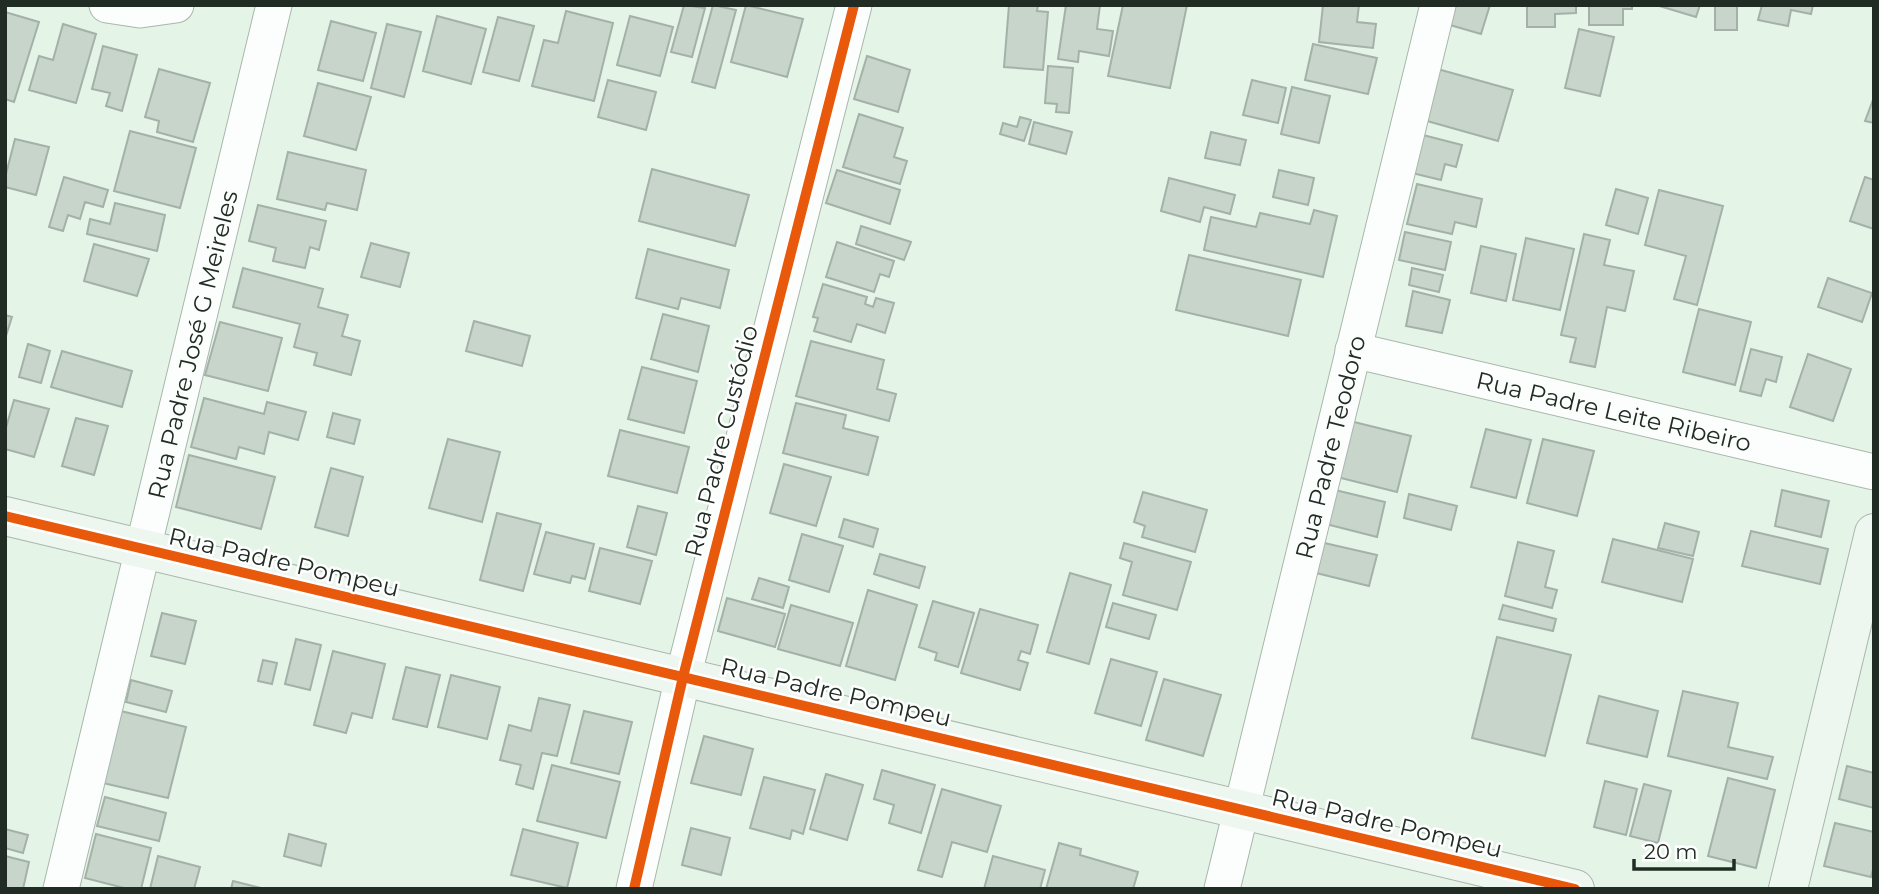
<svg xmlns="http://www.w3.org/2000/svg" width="1879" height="894" viewBox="0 0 1879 894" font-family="Montserrat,sans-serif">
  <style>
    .building { fill: #c7d5cb; stroke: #a4b1a8; stroke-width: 2 }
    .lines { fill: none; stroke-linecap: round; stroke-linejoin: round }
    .street-casing { stroke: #a9b6ac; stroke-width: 37 }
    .secondary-casing { stroke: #a9b6ac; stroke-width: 40 }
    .street { stroke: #fbfefc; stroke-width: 35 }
    .secondary { stroke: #eef6f0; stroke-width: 38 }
    .cycleway-casing { stroke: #fff; stroke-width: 15 }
    .cycleway { stroke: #e8590c; stroke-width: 10 }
    .labels { text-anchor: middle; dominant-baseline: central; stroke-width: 5; stroke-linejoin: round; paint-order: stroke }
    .street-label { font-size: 24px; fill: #202c24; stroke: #fff }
  </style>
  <rect width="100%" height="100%" fill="#e4f5e8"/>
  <path class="building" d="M684,5L705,8L692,57L671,52Z
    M713,5L736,10L715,88L692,82Z
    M746,5L803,19L787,77L731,62Z
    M1009,5H1038L1037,11L1048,12L1043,70L1004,67Z
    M1066,5H1100L1097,29L1113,31L1109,56L1079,51L1078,62L1058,59Z
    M1123,5H1187L1170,88L1108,76Z
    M1323,5H1359L1357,22L1376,24L1373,48L1319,42Z
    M1456,5H1490L1481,34L1450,25Z
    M1527,5H1576V13L1555,14V27H1527Z
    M1589,5H1632V9H1623V25H1589Z
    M1656,5H1700L1696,17Z
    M1715,5H1754L1737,6V30H1715Z
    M1762,5H1813L1811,14L1791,10L1788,26L1758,20Z
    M566,11L613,23L594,101L532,86L544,40L558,43Z
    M5,12L39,22L14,102L5,99Z
    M437,16L486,29L471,84L423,71Z
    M630,16L673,27L660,76L617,65Z
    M498,17L534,26L519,81L483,72Z
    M331,21L376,33L363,81L318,70Z
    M63,24L96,34L76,103L29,90L39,56L53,60Z
    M387,24L421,32L404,97L371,88Z
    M1579,29L1614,37L1600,96L1565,88Z
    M1313,44L1377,58L1368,94L1305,80Z
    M103,46L137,55L122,111L106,106L110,93L92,89Z
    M867,56L910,70L898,112L854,99Z
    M1048,66L1073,68L1069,113L1056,112L1057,104L1045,103Z
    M1434,68L1513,90L1498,141L1420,119Z
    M159,69L210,83L193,142L157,132L159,121L145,117Z
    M608,80L656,92L646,130L598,117Z
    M1252,80L1286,88L1278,123L1243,115Z
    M318,83L371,97L356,150L304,136Z
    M1292,87L1330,96L1319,143L1281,134Z
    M1874,97V123L1865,121Z
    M859,114L903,128L894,157L907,161L900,184L843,167Z
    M1020,117L1031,120L1024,141L1000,134L1003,123L1017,127Z
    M1034,122L1072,132L1066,154L1029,144Z
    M130,131L196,148L180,208L114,191Z
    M1211,132L1246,140L1240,165L1205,158Z
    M1423,135L1462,145L1456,167L1445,164L1441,180L1412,173Z
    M15,139L49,147L36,195L5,187V178Z
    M288,152L366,170L357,210L327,203L325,210L277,199Z
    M652,169L749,195L735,246L639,221Z
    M837,170L900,190L890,224L826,203Z
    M1279,170L1314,178L1308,205L1273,197Z
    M64,177L108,190L103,207L85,202L80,219L68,215L63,231L49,227Z
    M1865,177L1874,180V229L1850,221Z
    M1169,178L1235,195L1230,214L1204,207L1200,222L1161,211Z
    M1417,184L1482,199L1476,227L1455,222L1452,234L1407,224Z
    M1616,189L1648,198L1638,234L1606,225Z
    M1659,190L1723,206L1697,305L1674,299L1686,256L1645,245Z
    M115,203L165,215L157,251L87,234L90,219L110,224Z
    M258,205L326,221L319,250L310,247L305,268L273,261L276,248L249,241Z
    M1314,210L1337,216L1323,277L1204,250L1211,217L1256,227L1260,213L1310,224Z
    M861,226L911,242L904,260L856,244Z
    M1405,232L1451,242L1445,270L1399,260Z
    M1584,234L1610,240L1604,265L1634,271L1625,311L1607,307L1595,367L1570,362L1576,338L1561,335Z
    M1526,238L1574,249L1560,310L1513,300Z
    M837,242L894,261L889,277L880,274L874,292L826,277Z
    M371,243L409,253L400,287L361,277Z
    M94,244L149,259L137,296L84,281Z
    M1481,246L1516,254L1506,301L1471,293Z
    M648,249L729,270L720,308L681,298L678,309L636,298Z
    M1189,255L1301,280L1288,336L1176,310Z
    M243,268L323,289L318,307L348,315L342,336L360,341L351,375L314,365L317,353L294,347L300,324L233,307Z
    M1412,268L1443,275L1439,292L1409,285Z
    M1828,278L1872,293L1862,322L1818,307Z
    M823,284L867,297L865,304L873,307L876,298L894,303L885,333L857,324L851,342L814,331L818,318L813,317Z
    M1413,291L1450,300L1442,333L1406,326Z
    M1699,309L1751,322L1735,385L1683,372Z
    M663,314L709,326L698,372L651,359Z
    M5,315L12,317L5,339Z
    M474,321L530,336L522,366L466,351Z
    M220,322L282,338L268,391L205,375Z
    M811,341L884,360L877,389L896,394L889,421L796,396Z
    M28,344L50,351L41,383L19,377Z
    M1751,349L1782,357L1776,382L1766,379L1761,396L1740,391Z
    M62,351L132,371L122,407L51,387Z
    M1808,354L1851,369L1833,421L1790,407Z
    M642,367L697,381L684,433L628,419Z
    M204,398L264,414L267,402L306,412L298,440L269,432L264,454L239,447L236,459L191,447Z
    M14,400L49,409L34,457L5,449V431Z
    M796,403L846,415L843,428L878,437L868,475L783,453Z
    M333,413L360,420L354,444L327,437Z
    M76,418L108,426L94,475L62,466Z
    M1350,421L1411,436L1397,492L1337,477Z
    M1486,429L1531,440L1516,498L1471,487Z
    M620,430L689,447L677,493L608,476Z
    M448,439L500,452L482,522L429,508Z
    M1543,439L1594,451L1577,516L1527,503Z
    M189,455L275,477L261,529L176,507Z
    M784,464L831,477L816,526L770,513Z
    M331,468L363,477L348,536L315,527Z
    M1335,490L1385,502L1377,537L1326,524Z
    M1782,490L1829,501L1821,537L1775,526Z
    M1143,492L1207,510L1195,552L1142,537L1145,526L1134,522Z
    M1409,494L1457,506L1451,530L1404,518Z
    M638,506L667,513L656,555L627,547Z
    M497,513L541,524L523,591L480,580Z
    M844,519L878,529L873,547L839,537Z
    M1665,523L1699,532L1693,556L1658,548Z
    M1751,531L1828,549L1820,584L1742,566Z
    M546,532L594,544L585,579L572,576L570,583L534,574Z
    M802,534L843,546L829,592L789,580Z
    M1613,539L1693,559L1682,602L1602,582Z
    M1320,542L1377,555L1369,586L1312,572Z
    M1518,542L1554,551L1545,587L1557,590L1552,608L1505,596Z
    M1124,543L1191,562L1177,610L1123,595L1132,562L1120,558Z
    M600,548L652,561L640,604L589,591Z
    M880,554L925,567L919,588L874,574Z
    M1070,573L1111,585L1089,664L1047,652Z
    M759,578L789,587L783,608L752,599Z
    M868,590L917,605L895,680L846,666Z
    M727,598L785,614L775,647L718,631Z
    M933,601L974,613L958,667L935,660L937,653L919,647Z
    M1113,603L1156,615L1149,639L1106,627Z
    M791,605L853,623L840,666L778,649Z
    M1503,605L1556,619L1553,631L1499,619Z
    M980,609L1038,625L1030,654L1021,651L1018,660L1028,663L1020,690L961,673Z
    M162,613L196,621L185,664L151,656Z
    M1497,637L1571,655L1545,756L1472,738Z
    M296,639L321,645L310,690L285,684Z
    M333,651L385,664L372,718L352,713L346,733L314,725Z
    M1111,659L1157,672L1141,726L1095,713Z
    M263,660L277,663L272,684L258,681Z
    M406,667L440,675L427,727L393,719Z
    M451,675L500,687L487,739L438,727Z
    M1164,679L1221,695L1203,756L1146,740Z
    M131,680L172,691L166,712L126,702Z
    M1683,691L1738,703L1728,747L1773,757L1767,779L1668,756Z
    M1599,696L1658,711L1647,757L1587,743Z
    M539,698L570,705L557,756L542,753L533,789L516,784L521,765L500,760L509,725L531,731Z
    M121,711L186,727L168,798L103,783Z
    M584,711L632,722L619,774L571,763Z
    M704,736L753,749L741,795L691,783Z
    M552,765L620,782L606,838L537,821Z
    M1847,766L1874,773V808L1839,799Z
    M882,770L935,785L921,833L889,823L894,805L874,799Z
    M826,774L863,785L847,840L810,829Z
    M764,777L815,790L803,834L792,830L790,839L750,828Z
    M1728,778L1775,790L1756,868L1708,856Z
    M1605,781L1637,789L1626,835L1594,827Z
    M1644,784L1671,791L1658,843L1630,836Z
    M942,789L1001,806L987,852L952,842L942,877L918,870Z
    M105,797L166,813L159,841L97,826Z
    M1835,823L1874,832V865L1871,877L1824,866Z
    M691,828L730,838L721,875L682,865Z
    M5,829L28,835L23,853L5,848Z
    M523,829L578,843L567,888L511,875Z
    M96,834L151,848L141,889H128L85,878Z
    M289,834L326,844L321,866L284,856Z
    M1059,843L1081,849L1080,855L1138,872L1133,889H1046Z
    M5,856L29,862L23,889H5Z
    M158,856L200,867L194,889H150Z
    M993,856L1045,870L1040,889H984Z
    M233,881L265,889H231Z"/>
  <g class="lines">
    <defs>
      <g id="street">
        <path d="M107,5L140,10L176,5"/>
        <path id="s1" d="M1353,350L1874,472"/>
        <path id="s2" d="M61,889L274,5"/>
        <path d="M634,889L683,677L854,5"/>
        <path id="s3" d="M1222,889L1438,5"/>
      </g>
      <path id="secondary" d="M5,516L1575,889
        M1788,889L1874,533"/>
    </defs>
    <use href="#street" class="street-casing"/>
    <use href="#secondary" class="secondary-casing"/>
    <use href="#street" class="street"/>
    <use href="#secondary" class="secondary"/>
    <defs>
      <path id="cycleway" d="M5,516L1575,889
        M634,889L683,677L854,5"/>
    </defs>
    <use href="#cycleway" class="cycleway-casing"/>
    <use href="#cycleway" class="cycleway"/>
  </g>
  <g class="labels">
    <g class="street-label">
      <text stroke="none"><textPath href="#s2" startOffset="560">Rua Padre José G Meireles</textPath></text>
      <text stroke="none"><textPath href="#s1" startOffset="268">Rua Padre Leite Ribeiro</textPath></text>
      <text transform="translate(721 441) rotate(-76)">Rua Padre Custódio</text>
      <text stroke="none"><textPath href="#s3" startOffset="455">Rua Padre Teodoro</textPath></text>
      <text transform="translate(284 562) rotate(13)">Rua Padre Pompeu</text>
      <text transform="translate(836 692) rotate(13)">Rua Padre Pompeu</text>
      <text transform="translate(1387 823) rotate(13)">Rua Padre Pompeu</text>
    </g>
  </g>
  <rect width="1879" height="894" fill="none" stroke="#202c24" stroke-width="14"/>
  <path d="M1634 859v10h100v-10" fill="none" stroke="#202c24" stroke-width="3.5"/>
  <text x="1644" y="859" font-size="21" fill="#202c24" stroke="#ffffff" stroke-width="5" paint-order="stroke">20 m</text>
</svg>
